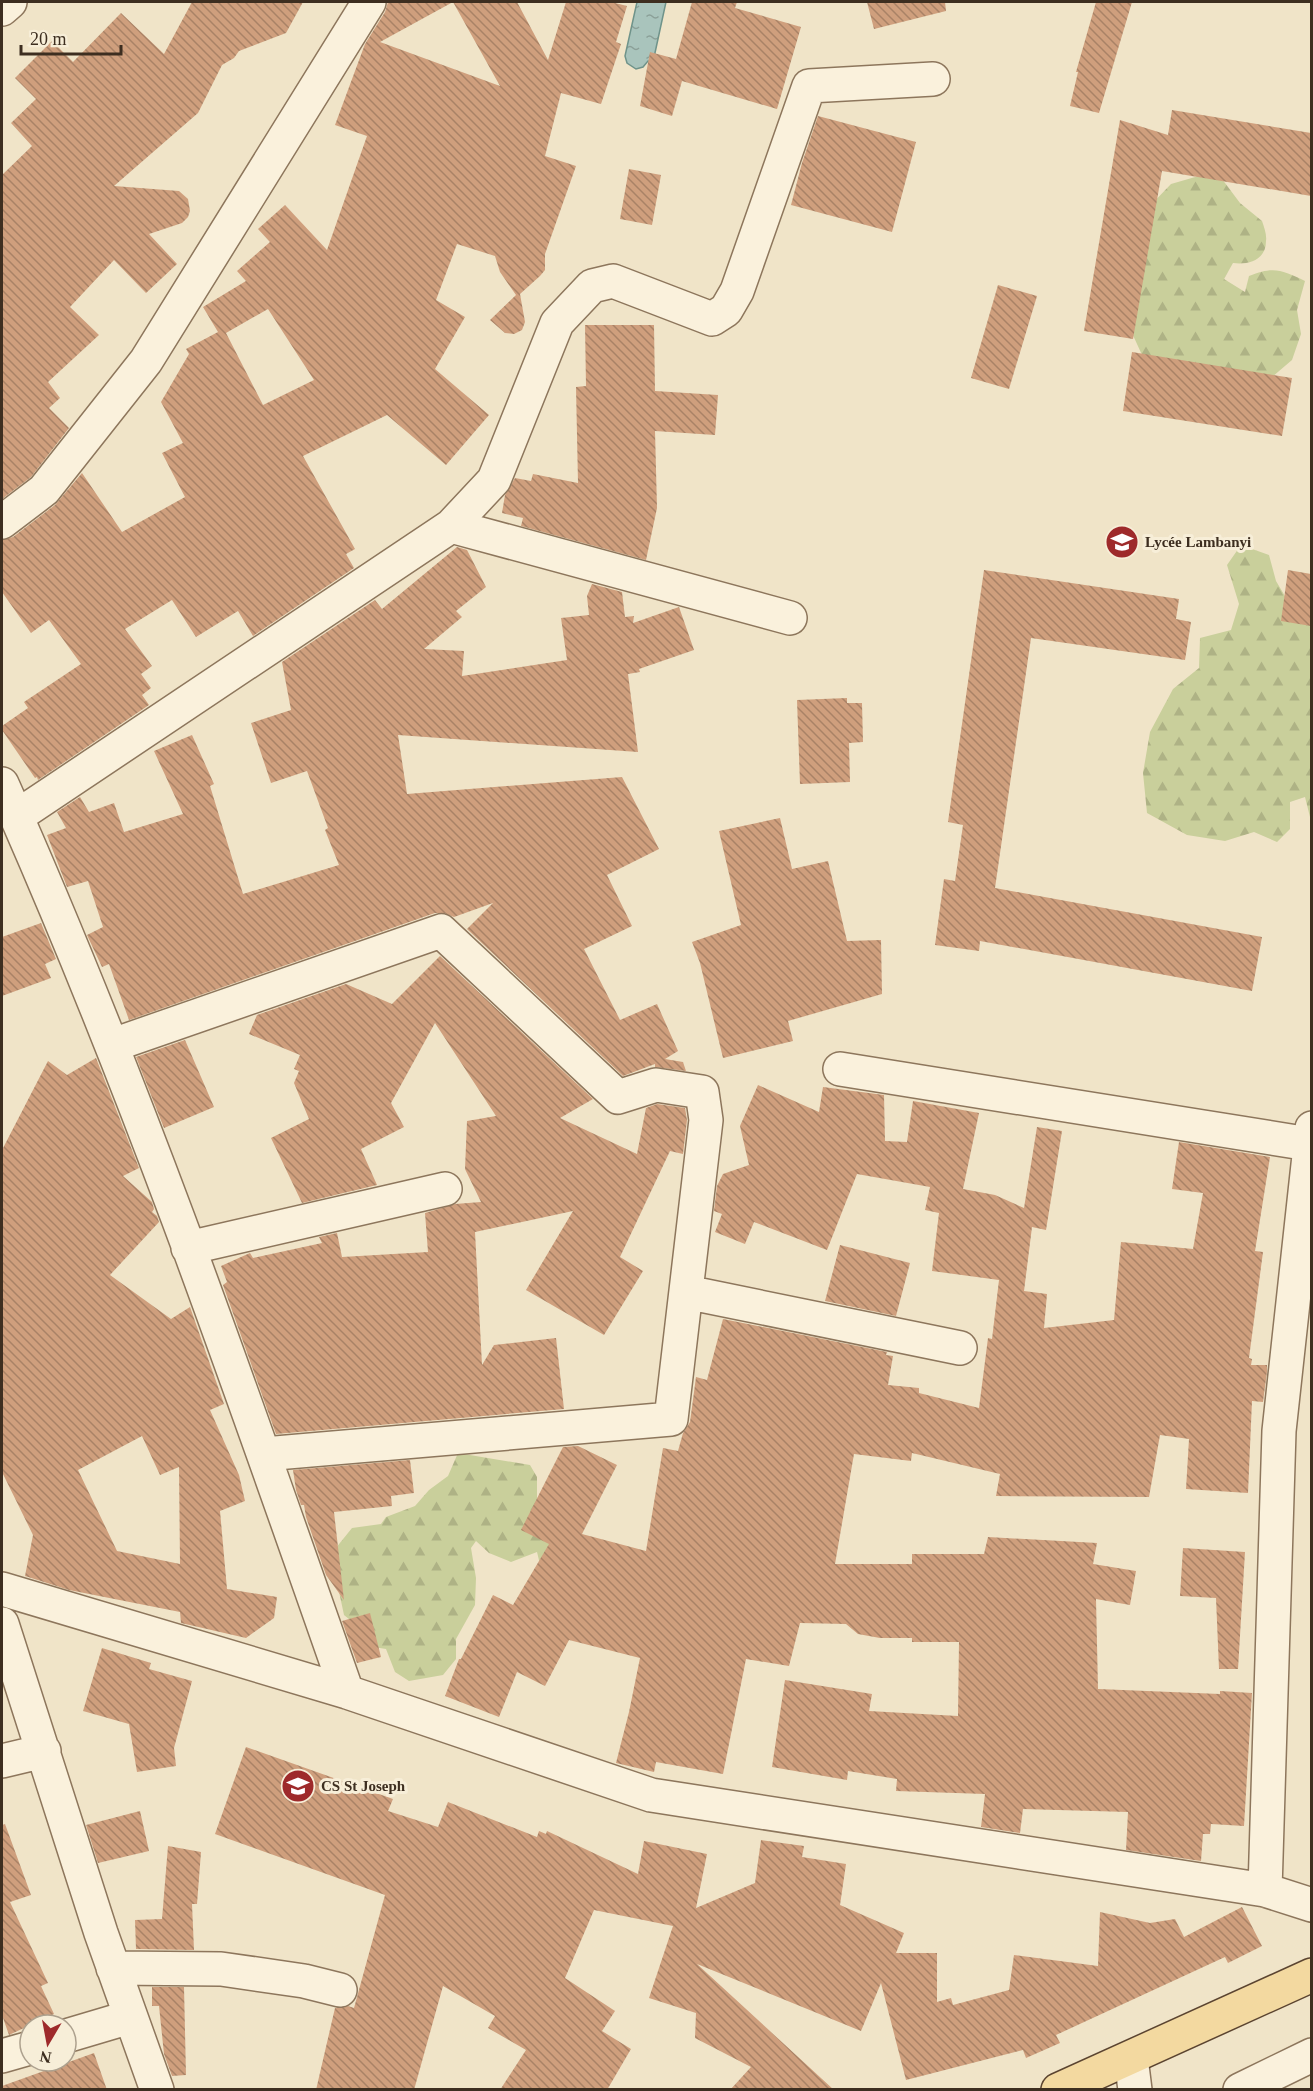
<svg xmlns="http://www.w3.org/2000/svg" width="1313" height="2091" font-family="'Times New Roman',serif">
	<defs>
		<pattern id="forest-firs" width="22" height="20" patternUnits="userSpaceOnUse" patternTransform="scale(1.5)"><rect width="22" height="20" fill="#c9cf9b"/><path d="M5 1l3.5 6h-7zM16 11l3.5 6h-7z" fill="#aeb285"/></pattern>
		<pattern id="water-ripples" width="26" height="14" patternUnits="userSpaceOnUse" patternTransform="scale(1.5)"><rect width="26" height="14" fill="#a9c4bc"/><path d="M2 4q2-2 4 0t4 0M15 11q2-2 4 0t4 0" fill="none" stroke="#8ba098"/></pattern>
		<pattern id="building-back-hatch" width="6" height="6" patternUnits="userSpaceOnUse" patternTransform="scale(1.5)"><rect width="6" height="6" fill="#cf9f7d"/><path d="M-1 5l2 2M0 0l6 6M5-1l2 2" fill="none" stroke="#a98266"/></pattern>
	</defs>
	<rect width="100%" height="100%" fill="#f0e4c8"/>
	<path fill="url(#forest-firs)" d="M1216,171L1240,203L1262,221C1264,227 1267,235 1266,241C1266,260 1249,265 1233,263L1224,279L1245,292L1249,276C1274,266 1282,270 1305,281L1297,310L1301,334L1292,360L1265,383L1147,366L1127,322L1147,209L1171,184Z
		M1241,545L1269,555L1276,581L1292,608L1311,614V817H1310L1305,797L1290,802V829L1277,842L1254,832L1225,841L1187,835L1147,813L1143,773L1150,732L1173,689L1199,668L1200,638L1231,630L1239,604L1227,565Z
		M458,1453L530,1465L537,1477V1527L558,1537L542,1573L537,1552L511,1562L489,1553L476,1541L471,1548L476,1578L475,1605L456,1639V1659L443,1675L409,1681L395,1672L386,1649L361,1645L355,1624L344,1615L331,1554L352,1528L381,1524L386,1517L415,1506L429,1490L448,1476Z"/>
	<path fill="url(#water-ripples)" stroke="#6f938a" stroke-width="1.5" d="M637,2H666L653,62L648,61L643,67L636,69L627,63L625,56Z"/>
	<path fill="url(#building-back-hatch)" fill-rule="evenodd" d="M192,2H303L286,33L239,51L234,58L222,65L198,113L114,186L179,191L188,199L190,211L188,217L182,223L149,234L177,264L146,293L114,260L70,307L99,335L48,382L60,398L49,408L69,428L31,477L2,499V175L32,146L11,123L36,99L15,78L52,41L73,62L121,13L164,54Z
		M388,2H517L548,60L566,2H611L627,6L616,42L621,44L601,104L561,93L545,156L576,166L545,254V270L540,276L520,294L525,322L522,330L514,334L505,333L490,320L516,295L500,272L495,256L457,244L436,300L465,317L435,369L489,415L446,465L387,415L303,456L355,549L346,554L354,568L253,636L238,611L196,637L172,600L125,629L152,666L141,674L151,688L142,695L149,705L38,780L37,777L35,778L2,730V726L28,708L24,702L81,664L49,620L31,633L2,592V540L13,537L55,505L82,473L122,532L185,497L162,453L183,443L161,402L189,354L186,349L218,332L203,307L246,281L237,271L270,242L258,229L285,205L327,250L367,136L335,125L365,44L385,12ZM453,2L500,86L380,42ZM268,309L314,380L263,405L226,333Z
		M692,2H737L735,8L801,27L777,109L682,81L672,116L640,106L650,52L676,59Z
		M867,2H945L946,11L874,29Z
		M1096,2H1132L1099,113L1070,106L1078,72H1076Z
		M1172,110L1311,133V196L1162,171L1133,339L1084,331L1120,120L1168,135Z
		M818,116L916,142L892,232L791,205L802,163Z
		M629,169L661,175L652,225L620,219Z
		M998,285L1037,296L1009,389L971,378Z
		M585,325H654L655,391L718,395L715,435L655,431L657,508L646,560L521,526L523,518L502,513L505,495L515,478L531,481L533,474L578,483L576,387L586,386Z
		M1132,352L1292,378L1282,436L1123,411Z
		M457,547L467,550L486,587L456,611L462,617L424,649L464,651L462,676L567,660L561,618L589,615L587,596L592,584L622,592L625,617L634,616L633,623L679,607L694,650L639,669L640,672L628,674L638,752L398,735L407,794L622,777L659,849L607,875L632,926L584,949L620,1020L657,1004L678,1051L665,1059L683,1062L686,1071L655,1067V1064L623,1076L467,929L493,903L454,917L444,913H435L129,1020L109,964L102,967L87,935L103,927L88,881L67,887L47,835L66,828L57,812L80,797L89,812L114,803L124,832L183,814L154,751L192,735L214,784L210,786L243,894L339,865L325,830L328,828L307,771L271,783L251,723L291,710L282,662L375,600L382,609Z
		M984,570L1179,599L1176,619L1191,622L1185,660L1031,638L995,888L1262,937L1252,991L980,941L979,951L935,945L944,879L955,881L963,825L948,822Z
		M1288,570L1311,574V626L1281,621Z
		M847,698V703H862L863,742L849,743L850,782L800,784L797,700Z
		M780,818L792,869L828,861L847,941L881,940L882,994L788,1021L793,1041L723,1058L700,963L692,942L741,925L719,831Z
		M41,923L56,959L45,964L51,978L2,996V937Z
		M440,956L593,1099L560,1118L637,1154L646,1108L657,1104L685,1108L687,1120L683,1154L670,1151L620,1257L643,1271L604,1335L526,1290L573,1211L475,1232L482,1365L494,1345L556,1338L564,1409L276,1434L223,1285L227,1282L221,1266L250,1253L253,1258L322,1243L319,1237L337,1233L342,1257L428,1252L425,1213L455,1204L481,1202L465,1169L467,1121L496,1116L435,1023L391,1103L404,1127L361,1149L377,1185L302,1203L271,1138L309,1119L294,1083L299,1071L294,1069L300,1055L249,1034L257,1015L346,984L392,1004Z
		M185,1040L214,1107L164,1128L136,1057Z
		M96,1058L139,1168L123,1176L152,1202L154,1209L152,1212L157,1216L159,1222L110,1275L171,1319L190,1307L224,1404L210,1410L239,1475L245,1501L220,1511L227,1589L277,1597L274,1618L246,1638L181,1623L180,1612L69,1590L25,1576L33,1535L2,1472V1150L48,1061L67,1075ZM142,1436L160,1475L179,1467L180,1564L117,1551L78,1470Z
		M758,1085L819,1112L823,1087L884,1095L885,1141L907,1142L913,1101L979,1113L963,1189L995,1195L1024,1208L1037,1127L1062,1131L1046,1230L1032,1227L1024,1291L1047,1294L1044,1328L1114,1320L1121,1242L1193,1249L1203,1193L1172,1189L1179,1142L1270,1157L1255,1251L1263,1252L1249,1358L1252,1359L1251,1365H1267V1372L1263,1402L1252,1401L1248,1493L1186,1489L1189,1439L1160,1435L1149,1497L996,1496L1000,1474L912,1453L911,1461L854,1454L835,1564H912V1554H984L988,1537L1097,1543L1093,1564L1136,1571L1130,1605L1096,1599L1098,1689L1220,1694V1691L1252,1693L1244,1826L1211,1824L1210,1834H1203L1201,1861L1126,1850L1128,1812L1023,1809L1020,1833L981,1827L985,1794L896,1791L897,1779L848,1771L847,1780L772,1767L785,1680L872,1694L869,1711L958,1716L959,1642H912V1638H880L858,1634L846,1624L800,1623L789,1666L746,1659L723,1774L656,1762L654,1772L616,1763L629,1712L640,1658L569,1640L545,1686L517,1672L499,1717L445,1696L459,1659H461L493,1595L513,1605L549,1544L521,1530L563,1447L578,1446L617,1465L582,1534L646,1551L663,1448L678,1451L683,1433L690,1422L696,1377L707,1380L723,1319L887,1352L886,1355L893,1356L888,1385L919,1388V1393L979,1408L988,1338L992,1339L999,1280L932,1271L939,1213L925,1210L930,1187L857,1174L827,1250L754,1222L745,1244L715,1232L722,1214L714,1211L717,1186L723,1174L749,1165L740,1126Z
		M840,1245L910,1263L896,1316L825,1301Z
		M410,1460L414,1493L391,1496L392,1506L334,1512L344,1600L326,1575L306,1517L304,1505H301L296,1490L293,1470Z
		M1183,1548L1245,1552L1238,1669H1219L1216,1598L1180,1596Z
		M370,1613L381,1657L357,1663L342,1621Z
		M102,1648L151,1663L149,1669L192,1681L174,1748L176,1766L137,1772L129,1724L83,1711Z
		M246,1747L393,1799L388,1811L438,1827L448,1802L537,1837L539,1831L546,1834L547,1831L638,1874L644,1841L707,1854L696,1908L755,1883L761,1840L804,1846L802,1857L846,1864L840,1905L904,1933L896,1953H937V2002L951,1998L953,2005L1009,1990L1014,1955L1098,1966L1100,1912L1150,1923L1175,1919L1184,1937L1242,1907L1262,1946L1228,1963L1225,1957L1056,2035L1060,2043L1026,2058L1023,2050L906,2080L881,1983L861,2031L697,1964L834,2090H730L751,2067L695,2038L696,2013L649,1998L673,1926L594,1910L565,1978L615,2011L602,2031L631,2049L607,2090H500L526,2050L488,2028L495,2016L443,1986L414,2090H316L335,2008L348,2006L354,2008L385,1895L215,1834Z
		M140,1811L149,1851L98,1863L86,1825Z
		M5,1824L31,1895L10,1902L48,1983L41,1986L54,2014L9,2035L2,2015V1825Z
		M168,1846L201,1852L197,1904H192L194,1950L136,1949L135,1920L162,1919Z
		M152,1987H184L186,2075L172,2076L164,2054L159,2006H152Z
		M94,2053L107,2090H2V2086Z"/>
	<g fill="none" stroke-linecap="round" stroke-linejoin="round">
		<g stroke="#8d765c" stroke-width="36">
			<path id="minor" d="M2,9L10,2
				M2,522L44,490L146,361L369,2
				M451,526L790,618
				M2,784C134,1080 240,1386 347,1692
				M16,817L451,526L494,480L557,323L592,286L613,281L712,319L726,310L737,291L809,86L933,79
				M113,1045L441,931L618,1097L656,1085L702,1092L706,1120L671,1419L264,1454
				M840,1069L1309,1144
				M188,1248L445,1189
				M686,1292L960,1348
				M2,1589L347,1692L651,1795L1265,1890L1312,1905
				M2,1624L101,1933L157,2090
				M2,1761L44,1751
				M1265,1890L1279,1431L1312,1128
				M113,1968L221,1969L304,1981L340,1990
				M66,2036L130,2017
				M2,2056L30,2048
				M1131,2058L1135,2090
				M1240,2090L1312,2055"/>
		</g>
		<g stroke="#5b4430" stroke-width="36">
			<path id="major" d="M1058,2090L1312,1975"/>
		</g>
		<use href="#minor" stroke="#faf1dc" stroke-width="33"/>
		<use href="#major" stroke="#f3d9a0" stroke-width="33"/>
	</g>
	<defs>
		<g id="school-disc" transform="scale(1.725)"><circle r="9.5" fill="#9e2a2b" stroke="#f7eed8"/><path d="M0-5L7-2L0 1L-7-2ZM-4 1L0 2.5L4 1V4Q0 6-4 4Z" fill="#fff"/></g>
	</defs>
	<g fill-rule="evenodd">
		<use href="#school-disc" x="1122" y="542"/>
		<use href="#school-disc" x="298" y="1786"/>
	</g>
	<g text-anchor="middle" stroke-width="6" stroke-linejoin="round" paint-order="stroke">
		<g font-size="15" font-weight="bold" fill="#3d2e20" stroke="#f7eed8" text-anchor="start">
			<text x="1145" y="547">Lycée Lambanyi</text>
			<text x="321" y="1791">CS St Joseph</text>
		</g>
	</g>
	<rect width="1313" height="2091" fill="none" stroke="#3d2e20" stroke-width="6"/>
	<g transform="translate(48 2043) rotate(190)"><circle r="28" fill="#f7eed8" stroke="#ada18e" stroke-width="1.5"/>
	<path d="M0-4.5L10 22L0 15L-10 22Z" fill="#9e2a2b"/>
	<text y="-9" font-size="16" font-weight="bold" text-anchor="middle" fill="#3d2e20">N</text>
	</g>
	<path d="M21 45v9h100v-9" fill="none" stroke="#3d2e20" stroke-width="3"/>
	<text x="30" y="45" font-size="18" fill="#3d2e20" stroke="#f7eed8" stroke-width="4.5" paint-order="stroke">20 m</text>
</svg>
